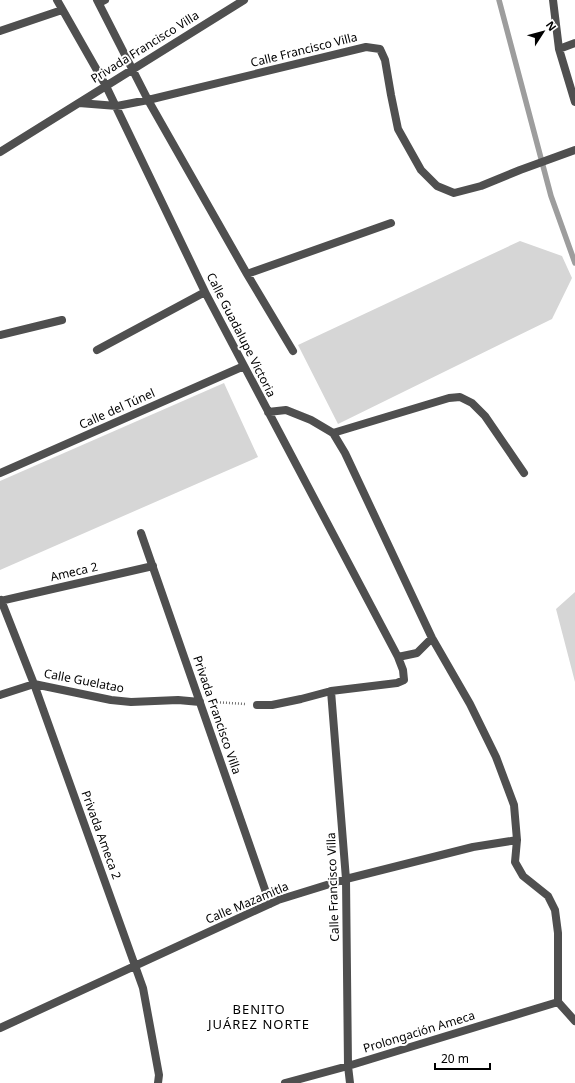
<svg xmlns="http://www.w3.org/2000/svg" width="575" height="1083" font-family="'Noto Sans',sans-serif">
	<rect width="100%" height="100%" fill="#fff"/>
	<path fill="#d6d6d6" d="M520,241L562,256L572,278L552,319L338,424L298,345Z
		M224,383L258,457L0,570V481Z
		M575,592V682L556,609Z"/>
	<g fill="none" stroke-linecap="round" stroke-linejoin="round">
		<path stroke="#9d9d9d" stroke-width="5.5" d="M499,0L551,196L575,263"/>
		<path stroke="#717171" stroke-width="2.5" stroke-dasharray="1 2" stroke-linecap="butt" d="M214,702L245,704"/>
		<path stroke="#4f4f4f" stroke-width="8" d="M99,3L105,0
			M333,433L449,398L460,397L472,403L485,416L524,473"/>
		<path stroke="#4f4f4f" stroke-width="8" d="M57,0L106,86L205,292L398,657L403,670L404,680L397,683L331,691L301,699L272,705H257
			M97,0L148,100L247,274L293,351
			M553,0L559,49L575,102
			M0,31L62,10
			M559,49L575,43
			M79,103L117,106L148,100L366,47L380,49L385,60L391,95L398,129L421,170L437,186L454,193L481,186L520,170L575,150
			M0,152L244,0
			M247,274L391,223
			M0,335L62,320
			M97,350L205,292
			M268,412L286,410L311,420L333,433L345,453L432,638L470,704L496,757L514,805L517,840L515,862L523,876L548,896L555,910L558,933V1002
			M0,473L244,366
			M141,533L270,904
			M1,600L34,684L143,988L159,1075L158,1083
			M0,601L153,566
			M398,657L417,653L432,638
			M331,691L346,879L348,1066L350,1083
			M0,695L34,684L111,700L131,702L178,700L200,702
			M558,1002L575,1021
			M0,1028L278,900L346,879L473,847L517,840
			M285,1083L348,1066L558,1002"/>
	</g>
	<g text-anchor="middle" stroke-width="4" stroke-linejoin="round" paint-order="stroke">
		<g font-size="12" fill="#000" stroke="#fff">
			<text transform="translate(145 47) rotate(-32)" y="4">Privada Francisco Villa</text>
			<text transform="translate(304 50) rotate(-14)" y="4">Calle Francisco Villa</text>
			<text transform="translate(241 335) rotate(63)" y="4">Calle Guadalupe Victoria</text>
			<text transform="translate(117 409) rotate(-24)" y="4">Calle del Túnel</text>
			<text transform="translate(74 572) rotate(-13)" y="4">Ameca 2</text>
			<text transform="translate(84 681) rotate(11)" y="4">Calle Guelatao</text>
			<text transform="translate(217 715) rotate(71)" y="4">Privada Francisco Villa</text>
			<text transform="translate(101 835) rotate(70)" y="4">Privada Ameca 2</text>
			<text transform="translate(333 887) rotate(-92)" y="4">Calle Francisco Villa</text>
			<text transform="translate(247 903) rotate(-23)" y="4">Calle Mazamitla</text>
			<text transform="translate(419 1032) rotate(-17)" y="4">Prolongación Ameca</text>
		</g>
		<g font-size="13" letter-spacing="1" fill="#000" stroke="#fff">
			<text x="259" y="1014">BENITO<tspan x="259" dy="15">JUÁREZ NORTE</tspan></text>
		</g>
	</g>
	<g transform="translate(543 32) rotate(54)" stroke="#ffffff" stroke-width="3" paint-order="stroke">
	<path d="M0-3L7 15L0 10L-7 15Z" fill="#000000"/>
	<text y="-6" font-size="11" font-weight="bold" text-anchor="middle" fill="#000000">N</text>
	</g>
	<path d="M435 1063v6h55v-6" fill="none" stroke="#000000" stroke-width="2"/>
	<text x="441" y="1063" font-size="12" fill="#000000" stroke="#ffffff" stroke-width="3" paint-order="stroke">20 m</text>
</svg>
